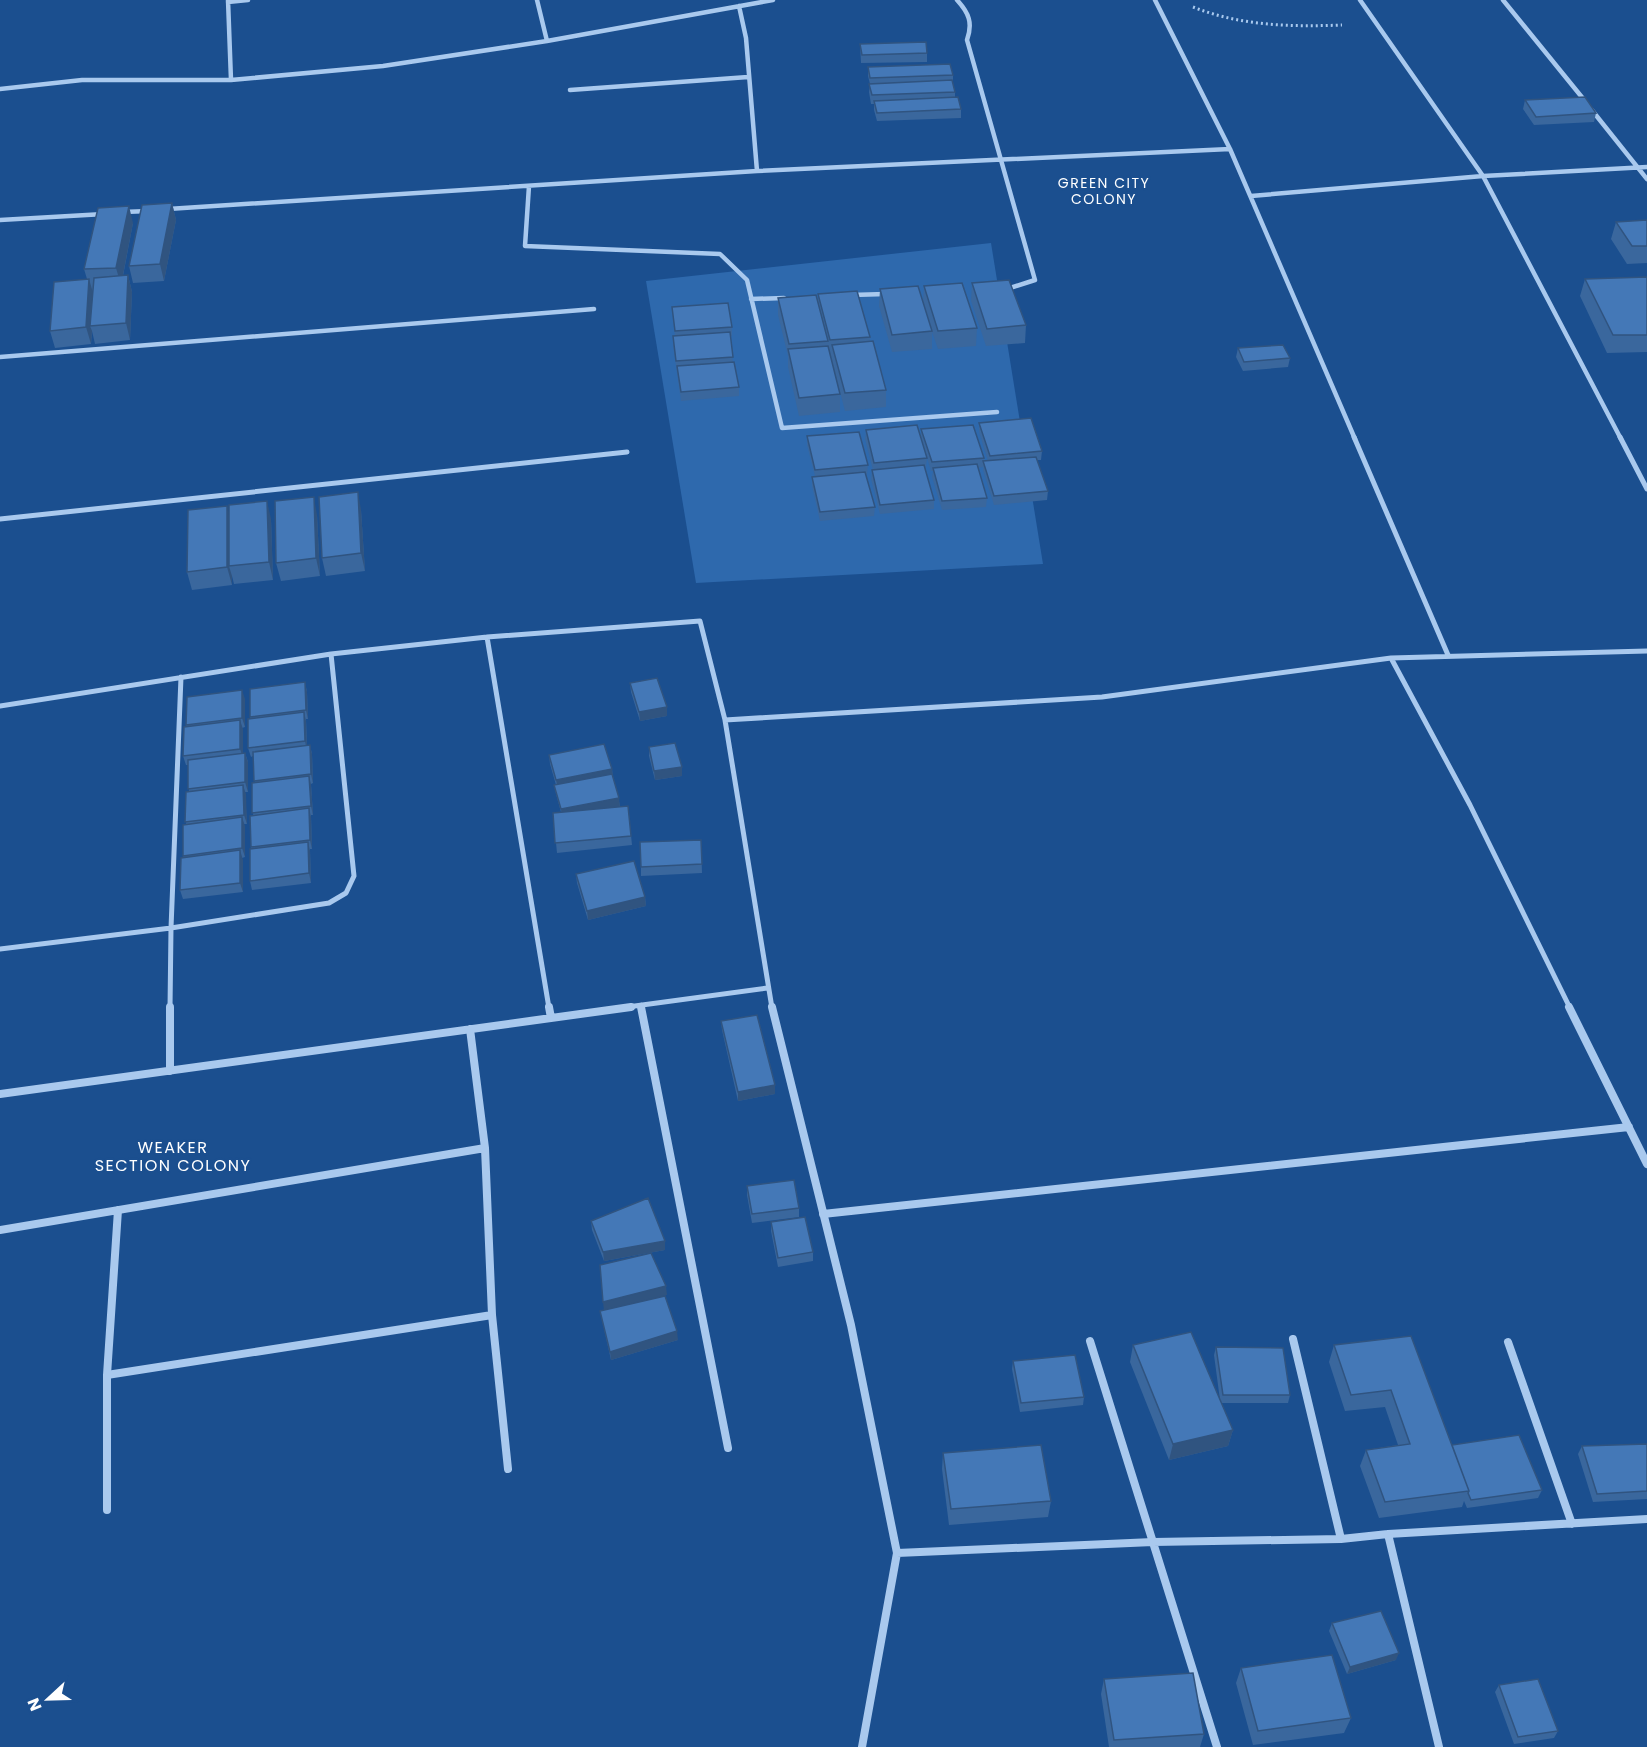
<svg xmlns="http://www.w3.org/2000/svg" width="1647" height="1747" font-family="Poppins,sans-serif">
	<rect width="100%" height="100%" fill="#1b4f8f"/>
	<path fill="#2e69ad" d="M991,243L1043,564L696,583L646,281Z"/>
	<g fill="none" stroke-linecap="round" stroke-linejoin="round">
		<path stroke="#a9c9ee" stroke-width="3" stroke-dasharray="2 3" stroke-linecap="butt" d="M1193,7C1241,26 1291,27 1342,25"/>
		<path stroke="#a9c9ee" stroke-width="4.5" d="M228,0L231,80
			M537,0L547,41
			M957,0C969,13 973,23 967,40L1035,280L1007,289
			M1155,0L1230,149L1355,439
			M1360,0L1483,176L1621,439
			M1503,0L1585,101
			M228,2L248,0
			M739,6L746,38L757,171
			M0,89L82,80H231L383,66L547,41L773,0
			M570,90L748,77
			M1591,109L1647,179
			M529,186L525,246L720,254L747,280L782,428L997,412
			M1251,196L1483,176L1647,167
			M168,209L757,171L1230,149
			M123,212L149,211
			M0,220L104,214
			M851,295L886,294
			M751,299L784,298
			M0,357L594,309"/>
		<path stroke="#a9c9ee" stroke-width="5" d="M1354,437L1448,655
			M1620,437L1647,489
			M0,519L627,452
			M487,637L549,1008
			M1391,658L1470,805L1570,1008
			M0,706L331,654L487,637L700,621L725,720L772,1008
			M725,720L1102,697L1391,658L1647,651
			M0,949L171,928L329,903L346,893L354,876L331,654
			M641,1005L642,1008
			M170,1008L171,928L181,677
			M620,1008L767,988"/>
		<path stroke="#a9c9ee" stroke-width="8" d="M549,1007L551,1018
			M641,1007L728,1448
			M772,1007L851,1325L897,1553L862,1747
			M1569,1007L1647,1164
			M470,1029L485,1148L492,1315L508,1469
			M170,1071V1007
			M0,1094L631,1007
			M823,1214L1629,1127
			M0,1230L485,1148
			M1293,1339L1341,1539
			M1090,1341L1217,1747
			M1508,1342L1572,1524
			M107,1375L492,1315
			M107,1510V1375L118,1210
			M1388,1534L1439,1747
			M897,1553L1153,1542L1341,1539L1388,1534L1647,1519"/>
	</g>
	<path fill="#3a679d" d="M860,44L927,53V62L861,63Z
		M868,67L953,75V83L955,92V98L961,109V118L877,121L874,110V104H871L869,92L870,84L868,76Z
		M1525,100L1596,113L1594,122L1534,125L1523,109Z
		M172,203L176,220L164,281L133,283L129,266Z
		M1647,220V263L1627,264L1611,239L1616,222Z
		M133,223L123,276L128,275L132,292L130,340L95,344L92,331L91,344L55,348L50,331L87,279L84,269Z
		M1647,277V352L1607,353L1580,296L1585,279Z
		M972,283L1026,325L1025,343L986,346L971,301Z
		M924,286L977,328L976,346L938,349L932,332V349L892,352L879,306L880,289L923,303Z
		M818,294L870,337V342L886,390V407L845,411L832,362V357H831L840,394V412L799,416L788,367V356L778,315V298L818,303Z
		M672,307L732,327V336H730L733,362L739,387V396L681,401L673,345V336H675Z
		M1238,348L1290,358L1288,367L1243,371L1236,357Z
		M979,423L1042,451L1041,460H1037L1048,491L1047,500L994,505L983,470V467L978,468L987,498L986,507L942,510L932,477L933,471H931L921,438V429L984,458V461H988L979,432Z
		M866,430L927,458L926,467L925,468L934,500V509L880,514L871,479L872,470H873L865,439Z
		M807,436L868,465L867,474H866L875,507L874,516L820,521L812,486V477L815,476L807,445Z
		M361,510L365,571L326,576L322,558Z
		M317,515L320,576L281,581L276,563Z
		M229,516L271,519L273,580L234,584L232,576V585L192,590L187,572Z
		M305,682L307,692L308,719H306L307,745H310L312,754L313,783L311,784L313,815H311L312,849H310L311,883L252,890L250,881L251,847L255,783L253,756L251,757L248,748L250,717Z
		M630,683L667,716L640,721L631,692Z
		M245,699V727L242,728L243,753H245L248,762V792H245L247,824H244L245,857L242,858L243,892L183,899L180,890L189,791L188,765H186L183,756L186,725Z
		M649,747L682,776L655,780L649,756Z
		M549,755L612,769L613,778L620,806H628L632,845L557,853L553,813L561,812L556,794L554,785H556L550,764Z
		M701,840L702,873L641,876V867Z
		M576,874L645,897L646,906L588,920L577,883Z
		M721,1021L775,1094L738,1101L722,1030Z
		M747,1186L799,1208V1217L752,1223L747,1195Z
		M591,1221L665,1241V1250L604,1261L592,1230Z
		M771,1222L813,1252V1261L778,1267L771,1231Z
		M667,1295L635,1303L678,1340L611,1360L600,1311Z
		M1411,1336L1452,1445L1542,1490L1538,1498L1467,1508L1464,1501L1462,1507L1379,1518L1360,1466L1366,1450L1398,1445L1385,1407L1345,1411L1329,1362L1334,1345Z
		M1133,1345L1220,1400L1214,1355L1216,1347L1290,1395L1288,1403H1221L1233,1430L1228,1446L1169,1460L1130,1362Z
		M1013,1361L1084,1397L1083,1405L1020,1412L1012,1369Z
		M1647,1444V1499L1593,1502L1578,1454L1582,1446Z
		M943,1453L1051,1501L1048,1517L949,1525L942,1469Z
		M1332,1623L1396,1660L1347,1674L1329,1631Z
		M1241,1668L1351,1718L1344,1733L1253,1745L1236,1683Z
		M1104,1679L1204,1734L1200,1747H1109L1101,1694Z
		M1499,1685L1558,1731L1554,1738L1514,1744L1495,1692Z"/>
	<path fill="#305480" d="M172,203L176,220L164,281L160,264Z
		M129,206L133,223L121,285L116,268Z
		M128,275L132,292L130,340L126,323Z
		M89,279L94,296L90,326L92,331L91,344L86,327Z
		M358,492L361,510L365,571L361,553Z
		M314,497L317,515L320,576L316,558Z
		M267,501L271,519L273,580L269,562Z
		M227,506L231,524L229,566L232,576V585L227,567Z
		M305,682L307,692L308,719L306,710Z
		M242,690L245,699V727L242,718Z
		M667,707V716L640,721L639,712Z
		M304,712L306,721L307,750L305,741Z
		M240,720L243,729V758L240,749Z
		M310,745L312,754L313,783L311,774Z
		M245,753L248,762V792L245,782Z
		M682,767V776L655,780L654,771Z
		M612,769L613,778L558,789L556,780Z
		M309,776L311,785L313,815L311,806Z
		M243,785L246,794L247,824L244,815Z
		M619,798L620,807L562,818L561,809Z
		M309,808L311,817L312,849L310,840Z
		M242,817L245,826V857L242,848Z
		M308,842L310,851L311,883L309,873Z
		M240,850L243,860V892L240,883Z
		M645,897L646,906L588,920L587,911Z
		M775,1085V1094L738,1101V1092Z
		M665,1241V1250L604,1261L603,1252Z
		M666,1286L667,1295L604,1311L603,1302Z
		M677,1331L678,1340L611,1360L610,1352Z
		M1233,1430L1228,1446L1169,1460L1173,1444Z
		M1399,1653L1396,1660L1347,1674L1350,1667Z"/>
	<path fill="#4478b7" stroke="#305480" stroke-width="1.5" d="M926,42L927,53L862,55L860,44Z
		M950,64L953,75L870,78L868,67Z
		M952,80L955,92L872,95L869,84Z
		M958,97L961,109L877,113L874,101Z
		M1585,97L1596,113L1536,117L1525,100Z
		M172,203L160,264L129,266L142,205Z
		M129,206L116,268L84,269L98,208Z
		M1647,220V246H1632L1616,222Z
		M128,275L126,323L90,326L94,278Z
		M1647,277V335H1613L1585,279Z
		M89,279L86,327L50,331L54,282Z
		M1009,280L1026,325L987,329L972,283Z
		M962,283L977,328L938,331L924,286Z
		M918,286L932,331L892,335L880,289Z
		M857,291L870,337L830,340L818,294Z
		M816,295L828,341L789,344L778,298Z
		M728,303L732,327L675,331L672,307Z
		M730,332L733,357L676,361L673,336Z
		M873,341L886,390L845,393L832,345Z
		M1283,345L1290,358L1244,362L1238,348Z
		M828,346L840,394L799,398L788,349Z
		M734,362L739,387L681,392L677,366Z
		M1031,418L1042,451L990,456L979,423Z
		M917,425L927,458L874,463L866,430Z
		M973,425L984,458L932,462L921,429Z
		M859,432L868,465L815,470L807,436Z
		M1036,457L1048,491L994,496L983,461Z
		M977,464L987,498L942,501L933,468Z
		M924,465L934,500L880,505L872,470Z
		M865,472L875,507L820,512L812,477Z
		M358,492L361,553L322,558L319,497Z
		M314,497L316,558L276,563L275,501Z
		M267,501L269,562L229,566V505Z
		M227,506V567L187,572L188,510Z
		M657,678L667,707L639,712L630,683Z
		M305,682L306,710L250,717V689Z
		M242,690V718L186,725L187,697Z
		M304,712L305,741L248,748V719Z
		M240,720V749L183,756L184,727Z
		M675,743L682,767L654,771L649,747Z
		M604,744L612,769L556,780L549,755Z
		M310,745L311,774L254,781L253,752Z
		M245,753V782L188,789V760Z
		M612,774L619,798L561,809L554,785Z
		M309,776L311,806L252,813V783Z
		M243,785L244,815L185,822L186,792Z
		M628,806L631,836L555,843L553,813Z
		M309,808L310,840L251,847L250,816Z
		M242,817V848L183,856V825Z
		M701,840L702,864L641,867L640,842Z
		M308,842L309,873L250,881V849Z
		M240,850V883L180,890L181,858Z
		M634,861L645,897L587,911L576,874Z
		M757,1015L775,1085L738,1092L721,1021Z
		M794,1180L799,1208L752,1214L747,1186Z
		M648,1198L665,1241L603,1252L591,1221Z
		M805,1217L813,1252L778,1258L771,1222Z
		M651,1253L666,1286L603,1302L600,1265Z
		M665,1296L677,1331L610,1352L600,1311Z
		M1191,1332L1233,1430L1173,1444L1133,1345Z
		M1411,1336L1469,1491L1385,1502L1366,1450L1410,1444L1391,1390L1351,1395L1334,1345Z
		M1216,1347L1283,1348L1290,1395H1223Z
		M1075,1355L1084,1397L1021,1403L1013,1361Z
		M1519,1435L1542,1490L1471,1500L1468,1493L1469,1491L1452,1445Z
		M1647,1444V1491L1597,1494L1582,1446Z
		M1041,1445L1051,1501L951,1509L943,1453Z
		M1381,1611L1399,1653L1350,1667L1332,1623Z
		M1332,1655L1351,1718L1258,1731L1241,1668Z
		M1193,1673L1204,1734L1114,1740L1104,1679Z
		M1538,1679L1558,1731L1518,1737L1499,1685Z"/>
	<g text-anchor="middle" stroke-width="4.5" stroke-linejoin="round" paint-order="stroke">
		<g font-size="14" letter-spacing="1.5" fill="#fff" stroke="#1b4f8f">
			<text x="1104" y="188">GREEN CITY<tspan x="1104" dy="16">COLONY</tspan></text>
		</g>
		<g font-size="16" letter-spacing="1.5" fill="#fff" stroke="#1b4f8f">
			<text x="173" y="1153">WEAKER<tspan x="173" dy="18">SECTION COLONY</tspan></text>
		</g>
	</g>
	<g transform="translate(48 1699) rotate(248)" stroke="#1b4f8f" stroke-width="4.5" paint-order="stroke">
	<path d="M0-4.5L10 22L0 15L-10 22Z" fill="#ffffff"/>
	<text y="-9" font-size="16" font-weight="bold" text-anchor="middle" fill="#ffffff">N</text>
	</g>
</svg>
